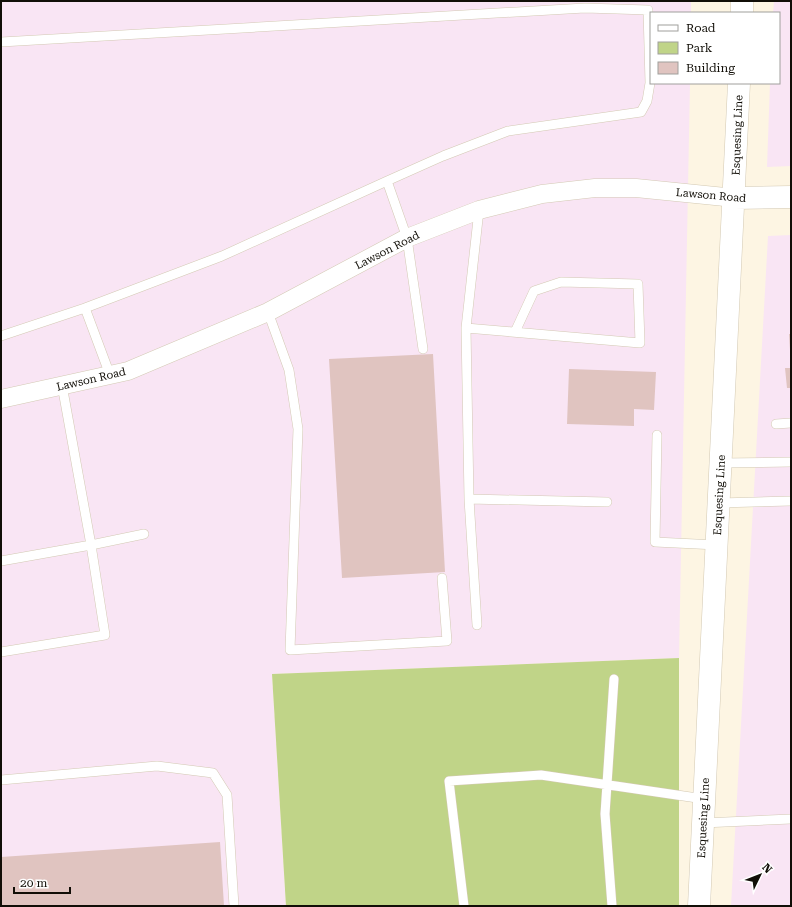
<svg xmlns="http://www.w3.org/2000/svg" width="792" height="907" font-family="'Roboto Serif',serif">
	<rect width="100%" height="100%" fill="#fdf5e3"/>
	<path fill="#f9e5f4" d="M1,1H691V13H651V83H690L679,658L272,674L286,906H1Z
		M774,1H791V166L767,167L770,83H779V13H773Z
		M791,235V906H731L768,236Z"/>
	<path fill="#c0d488" d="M679,658V906H286L272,674Z"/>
	<path fill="#e0c4c0" d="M789,334H791V350H790Z
		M433,354L445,572L342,578L329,359Z
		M785,368H791V388H787Z
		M569,369L656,372L654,410L634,409V426L567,424Z
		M220,842L224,906H1V857Z"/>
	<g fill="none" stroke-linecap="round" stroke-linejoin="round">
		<g stroke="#d3c9b3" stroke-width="10">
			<path id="lane" d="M1,42L585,8L648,10L650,83L647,101L641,112L508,131L443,156L387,181
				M85,308L222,256L387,181L407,238L423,349
				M268,312L289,370L298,429L290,650L447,641L442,578
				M466,328L640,343L638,284L561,282L534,291L515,332
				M1,336L85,308L110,375
				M62,385L91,545L144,534
				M776,424L791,423
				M657,435L655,542L717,545
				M721,463L791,462
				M469,499L607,502
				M719,503L791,501
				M1,561L91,545L105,635L1,652
				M477,625L469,499L466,328L479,210
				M1,780L157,766L213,773L227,795L234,906
				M703,823L791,819
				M464,906L449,781L541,775L704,799
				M612,906L605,814L614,679"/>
		</g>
		<g stroke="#d3c9b3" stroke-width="19">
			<path id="street" d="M1,399L128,371L268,312L407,238L479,210L542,194L595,188H636L735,198"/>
		</g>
		<g stroke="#d3c9b3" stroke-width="23">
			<path id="secondary" d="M742,13V1
				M735,198L791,197
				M699,906L739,83"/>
		</g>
		<use href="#lane" stroke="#fff" stroke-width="9"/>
		<use href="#street" stroke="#fff" stroke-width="18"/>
		<use href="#secondary" stroke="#fff" stroke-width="22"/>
	</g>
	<g text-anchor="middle" stroke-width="4" stroke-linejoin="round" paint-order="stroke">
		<g font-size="11" fill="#110e07" stroke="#fff">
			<text transform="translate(737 135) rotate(-88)" y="4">Esquesing Line</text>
			<text transform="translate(711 195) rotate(5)" y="4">Lawson Road</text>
			<text transform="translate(387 250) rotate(-27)" y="4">Lawson Road</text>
			<text transform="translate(91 379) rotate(-13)" y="4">Lawson Road</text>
			<text transform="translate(719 495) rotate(-87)" y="4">Esquesing Line</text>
			<text transform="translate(703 818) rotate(-87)" y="4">Esquesing Line</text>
		</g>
	</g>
	<rect width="792" height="907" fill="none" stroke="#110e07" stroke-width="4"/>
	<rect x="650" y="12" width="130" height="72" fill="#ffffff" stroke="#a09f9c"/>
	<rect x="658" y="25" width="20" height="6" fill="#ffffff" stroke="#a09f9c"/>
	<text x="686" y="32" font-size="12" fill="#110e07">Road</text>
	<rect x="658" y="42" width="20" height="12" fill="#c0d488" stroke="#a09f9c"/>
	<text x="686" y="52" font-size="12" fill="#110e07">Park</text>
	<rect x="658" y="62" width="20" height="12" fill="#e0c4c0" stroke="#a09f9c"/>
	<text x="686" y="72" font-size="12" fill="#110e07">Building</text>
	<g transform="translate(760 875) rotate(47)" stroke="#ffffff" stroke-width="3" paint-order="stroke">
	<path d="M0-3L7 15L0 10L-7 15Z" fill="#110e07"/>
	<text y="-6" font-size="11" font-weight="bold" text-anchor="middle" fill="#110e07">N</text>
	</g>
	<path d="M14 887v6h56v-6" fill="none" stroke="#110e07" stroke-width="2"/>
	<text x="20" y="887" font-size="12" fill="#110e07" stroke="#ffffff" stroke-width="3" paint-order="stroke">20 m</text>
</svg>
